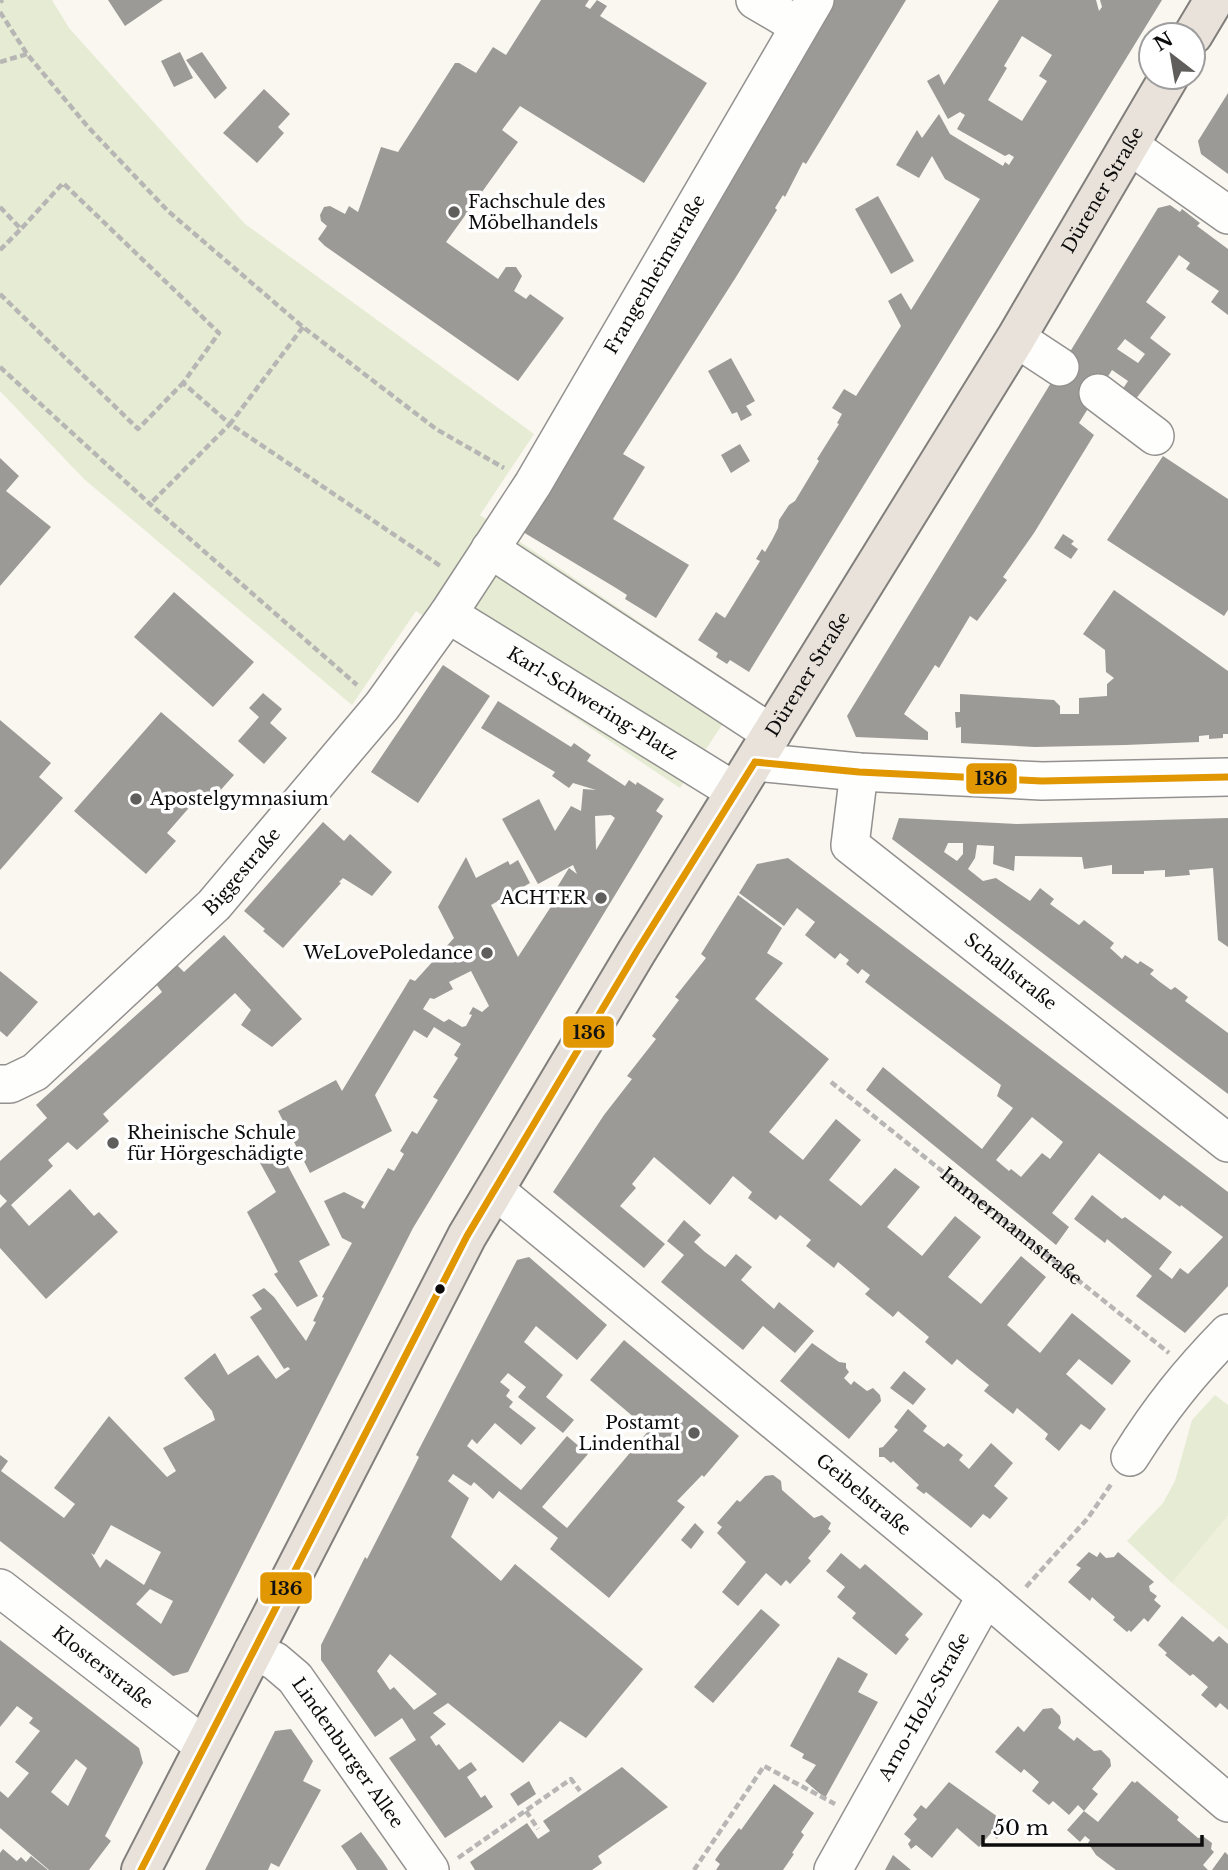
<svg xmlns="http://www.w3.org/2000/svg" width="1228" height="1870" font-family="'Libre Baskerville',serif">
	<rect width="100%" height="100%" fill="#faf6f0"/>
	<path fill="#e6ecd3" d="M0,0H52L69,28L245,224L534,434L480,515L744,692L680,788L416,611L352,705L84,479L0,391Z
		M1215,1395L1228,1405V1516L1172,1583L1127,1541L1163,1503L1175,1481L1192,1420Z"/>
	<path fill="#eff0dc" d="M1228,1516V1630L1172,1583Z"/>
	<path fill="#9c9a96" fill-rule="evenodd" d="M108,0H163L125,26Z
		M541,0H589L585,6L590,9L597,0L607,6L600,16L707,83L644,183L520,106L502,130L518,142L446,242L498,279L506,267H516L522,276L514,291L526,299L530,294L564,318L518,381L325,246L318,239L327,226L321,221L320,215L324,207L330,206L345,214L349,206L358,212L381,147L398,152L455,63H459L476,73L493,47L506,55Z
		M834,0H906L806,164L803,162L785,197L783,195L775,208L777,210L736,277L623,454L645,467L613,519L689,565L656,618L625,599L627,595L616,588L523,532L585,431L575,424Z
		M999,0H1096L1099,11L1102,7L1100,0H1162L749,672L730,660L727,664L716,657L718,653L698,640L716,612L725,618L760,561L756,559L762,549L765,552L772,540L778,528L779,520L789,505L795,501L819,461L817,459L839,424L837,423L842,414L832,408L844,389L856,396L901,326L888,301L901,293L911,310L980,199L945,179L932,156L919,178L896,165L917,130L922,138L939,114L950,134L1003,166L1005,162L1009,165L1014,157L1009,154L1005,156L957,129L965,115L960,112L948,119L927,81L939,74L944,85ZM1022,36L1052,55L1039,76L1047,81L1022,121L988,100L1007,68L1004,66Z
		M180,52L193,78L174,87L161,61Z
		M202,52L227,88L215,99L186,60Z
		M264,89L290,114L278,127L284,133L257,163L223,133Z
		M1228,93V174L1201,154L1198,141Z
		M878,196L914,261L891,274L855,209Z
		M1170,205L1180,212L1182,209L1200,223L1197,226L1228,249V315L1211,302L1219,291L1186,269L1190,263L1179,255L1146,302L1166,317L1150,338L1171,354L1131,405L1118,396L1128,381L1112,370L1079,423L1094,435L1034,533L1003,577L1007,580L977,621L970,616L939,668L935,665L904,714L928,732V740L856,737L847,716L1158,208ZM1125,339L1145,354L1138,363L1117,349Z
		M731,358L755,401L746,406L752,415L741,421L737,412L732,414L708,371Z
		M740,444L750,461L731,473L721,455Z
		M1163,456L1228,499V610L1224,616L1107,540Z
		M0,458L19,476L6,491L51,527L0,586Z
		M1063,534L1074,541L1071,544L1078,549L1071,559L1054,548Z
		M1114,590L1228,671V734H1223V738L1209,739V735L1199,736V742L1125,745L1035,747L961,743V727L956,728L955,712H960V694L1054,700L1060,706V714H1079V698L1107,696V684L1114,678L1106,672L1105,650L1083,634Z
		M174,592L254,662L213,707L134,637Z
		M443,665L490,696L418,803L371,772Z
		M263,693L282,709L270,723L287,738L264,764L238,741L259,717L249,708Z
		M498,701L571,747L574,743L591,755L587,761L625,786L629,780L636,785L637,782L664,799L656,811L663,816L413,1228L188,1672L173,1676L0,1541V1455L8,1461L1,1471L64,1518L75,1504L54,1488L109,1416L167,1477L176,1471L163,1448L215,1420L212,1411L184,1378L215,1353L228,1375L258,1355L276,1379L290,1369L288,1367L284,1369L250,1317L262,1309L252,1295L264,1288L274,1297L306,1341L316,1322L313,1321L324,1298L322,1297L352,1243L342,1238L324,1201L344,1192L364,1202L361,1207L364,1209L388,1168L394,1171L404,1154L400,1151L412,1131L417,1134L438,1100L433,1097L458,1058L454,1055L461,1044L434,1027L427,1038L414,1030L375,1095L392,1131L310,1173L278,1111L336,1080L342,1091L410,979L415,981L454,938L438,907L466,857L476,878L508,861L510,865L518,860L530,883L491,905L518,957L552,905L548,902L569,868L577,874L573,865L538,884L502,819L539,799L555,831L571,806L581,811L583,789L596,790L573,783L569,788L552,776L555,772L481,728ZM611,815L615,818L596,850L595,816ZM471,971L489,1006L482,1012L473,1007L469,1014L472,1015L466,1026L462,1027L449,1019L444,1022L423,1009L430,998L434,999L453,989L449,982ZM111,1525L161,1552L144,1585L106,1559L100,1568L91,1553L94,1555ZM150,1589L173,1601L161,1624L136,1604Z
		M161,712L234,775L210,802L201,794L167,833L176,841L146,874L74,811Z
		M0,720L51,763L39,777L63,798L0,870Z
		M899,818L1017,824L1228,818V947L1218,940L1213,868L1189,870L1190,875L1165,877V870L1144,871V874H1112V865L1084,869L1082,857L1015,856L1014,871L993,864L994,846L977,845L975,858L968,869L983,881L996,878L1030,901L1040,888L1054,899L1050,904L1079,925L1084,920L1114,943L1110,948L1122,959L1125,955L1138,964L1140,961L1154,970L1150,974L1160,982L1171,990L1175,987L1188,997L1185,1001L1228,1033V1094L892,839ZM948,843H963V854L957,861L944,852Z
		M323,822L344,841L350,834L392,872L372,896L343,878L339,882L341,883L283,948L263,931L265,929L244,911Z
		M788,858L1228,1192V1286L1185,1333L1136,1296L1152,1276L1107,1239L1105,1243L1074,1219L1092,1195L1122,1219L1125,1217L1172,1252L1159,1269L1172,1279L1180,1268L1188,1274L1223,1237L1181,1205L1180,1207L1164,1195L1160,1200L1099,1153L1052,1213L1069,1227L1056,1245L866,1090L883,1067L982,1149L1013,1108L997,1096L1001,1085L865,982L870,975L862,969L858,974L846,964L849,960L840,953L835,959L805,935L815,922L797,908L784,926L739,893L757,864ZM1032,1117L1063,1142L1050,1159L1042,1153L1021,1177L1011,1169L1009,1171L996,1160Z
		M738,895L782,928L767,953L783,963L755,999L829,1059L769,1132L803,1160L836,1119L861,1140L829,1180L861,1206L895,1168L920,1187L887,1227L922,1256L955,1216L981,1237L948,1277L981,1304L1021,1256L1046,1277L1007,1325L1040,1353L1072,1313L1131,1361L1112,1385L1079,1359L1066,1374L1106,1409L1090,1430L1081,1424L1059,1451L1045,1439L1048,1434L1017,1408L1013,1414L984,1391L989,1385L970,1370L957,1359L952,1365L925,1342L929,1337L898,1311L893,1317L865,1294L870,1289L838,1262L834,1268L806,1246L811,1240L780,1215L776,1220L748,1198L752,1192L733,1176L710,1205L654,1157L632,1184L636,1188L620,1206L665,1244L644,1268L553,1192L604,1115L632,1079L627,1076L656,1039L652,1036L679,1000L675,997L706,958L701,954Z
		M224,935L302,1019L272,1047L241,1025L251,1010L235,993L103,1114L109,1121L77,1150L68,1142L48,1160L53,1166L11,1205L29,1226L70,1189L94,1216L99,1212L118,1232L46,1299L0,1248V1208L7,1201L0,1194V1161L47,1118L36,1105L162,992L156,984L177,965L184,972Z
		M0,971L38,1002L7,1037L0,1031Z
		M280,1151L330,1245L299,1261L318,1296L297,1307L274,1274L278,1272L247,1212L276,1192L259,1161Z
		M684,1220L701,1235L694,1242L705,1252L725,1267L736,1254L752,1267L741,1280L774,1309L779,1302L814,1331L795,1353L763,1326L743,1350L661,1282L684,1255L667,1241Z
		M529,1257L607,1325L577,1360L536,1326L524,1342L563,1375L546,1397L574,1420L563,1433L518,1397L526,1387L508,1373L500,1382L510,1390L506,1396L513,1402L509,1407L536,1428L521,1445L495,1423L477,1444L472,1439L467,1446L521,1490L567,1436L588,1454L542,1507L567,1528L649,1430L590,1380L624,1340L739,1436L704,1477L702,1475L677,1501L685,1507L609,1598L550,1549L558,1538L499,1491L493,1499L474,1482L471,1486L453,1474L448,1481L469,1498L451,1537L501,1581L515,1564L643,1669L586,1738L560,1721L523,1763L448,1703L433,1713L446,1724L430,1737L436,1746L439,1744L459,1770L471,1762L477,1770L467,1777L481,1798L485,1795L493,1807L445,1838L389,1758L416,1740L402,1718L375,1737L321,1660V1645L365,1557L367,1559L404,1487L419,1457L416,1455L517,1260ZM390,1654L410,1671L437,1694L414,1710L394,1687L390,1690L377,1671Z
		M812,1343L839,1362L846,1363V1368L849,1372L844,1378L851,1385L854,1381L867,1391L873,1388L880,1395L881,1401L849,1439L780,1381Z
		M904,1371L926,1389L913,1405L890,1388Z
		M908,1409L927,1426L923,1431L944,1447L948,1443L963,1455L959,1460L969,1469L991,1443L1013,1463L994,1486L1008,1498L990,1519L983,1514L971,1528L926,1492L924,1494L916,1488L919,1485L893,1461L891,1463L884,1457H879V1448L883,1447L898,1430L894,1427Z
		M773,1475L781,1481L782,1490L814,1518L822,1515L831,1523L828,1529L831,1531L808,1558L811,1561L790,1584L786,1580L781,1586L766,1573L738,1606L722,1592L746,1562L717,1533L722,1527L717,1523L737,1500L740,1502L765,1476Z
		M695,1523L704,1532L691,1549L681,1540Z
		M1089,1552L1097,1557L1100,1552L1106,1558L1114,1557L1118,1552L1154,1582L1149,1586L1150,1591L1157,1596L1154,1600L1161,1606L1148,1622L1144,1618L1131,1632L1129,1630L1127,1632L1113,1620L1115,1617L1103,1607L1092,1597L1090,1601L1068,1582L1081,1568L1076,1565Z
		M841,1553L860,1569L865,1564L923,1614L905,1635L909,1639L896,1655L852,1618L856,1613L837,1597L845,1587L826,1571Z
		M761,1609L780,1625L713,1703L694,1687Z
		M1182,1616L1213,1642L1219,1636L1228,1644V1710L1220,1703L1216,1708L1201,1695L1208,1687L1193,1674L1190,1676L1165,1655L1167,1653L1158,1645Z
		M0,1640L139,1748L143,1763L105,1836L111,1841L89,1870H49L0,1828V1791L8,1798L29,1773L15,1762L40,1731L29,1723L33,1718L17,1706L0,1727ZM76,1759L87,1768L68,1806L51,1792Z
		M838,1657L868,1674L858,1692L878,1702L825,1798L805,1781L816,1765L802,1758L804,1754L790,1746Z
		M1052,1708L1060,1716L1061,1723L1058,1728L1074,1741L1077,1737L1094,1751L1101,1750L1110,1759L1111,1766L1092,1789L1098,1794L1084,1811L1078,1805L1069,1815L1053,1801L1049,1805L1032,1791L1039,1782L1024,1769L1021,1773L995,1752L1018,1726L1024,1732L1043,1709Z
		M291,1729L313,1761L303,1781L321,1790L279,1867L271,1863L268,1870H205L275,1731Z
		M622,1767L668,1807L598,1856L602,1863L592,1870H475L470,1862L527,1823L538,1839L550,1831L543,1821Z
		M529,1781L536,1794L518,1806L510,1794Z
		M1132,1781L1135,1783L1137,1781L1179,1817L1177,1820L1198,1838L1204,1837L1212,1843L1211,1849L1214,1852L1203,1865L1208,1870H1116L1096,1855L1088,1843L1090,1840L1085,1836L1080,1842L1067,1830L1084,1811L1098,1822Z
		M949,1782L1005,1822L997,1839L991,1833L979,1847L957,1828L932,1858L916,1845L911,1849L908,1844L911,1840L904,1834L917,1819L913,1815L921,1805L926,1809Z
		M774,1784L814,1813L801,1832L804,1835L792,1853L794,1854L783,1870H716L720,1864L715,1860L719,1854L739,1828L741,1830Z
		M361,1832L383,1862L388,1870H357L348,1856L341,1846Z
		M3,1849L17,1861L21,1857L26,1862L31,1856L48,1870H0V1853Z
		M1225,1852L1228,1855V1870H1212Z
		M893,1855L911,1870H885Z"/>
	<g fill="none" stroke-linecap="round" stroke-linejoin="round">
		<g stroke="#93918f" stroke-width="40">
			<g id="minor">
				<path d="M755,0L799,26"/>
				<path d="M1129,145L1228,215"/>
				<path d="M1016,338L1060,367"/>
				<path d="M1098,393L1155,436"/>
				<path d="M490,549L772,734"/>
				<path id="s2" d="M448,614L736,792"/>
				<path d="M755,762L859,772L1042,781L1228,777"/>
				<path id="s3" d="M859,772L850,845L1228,1143"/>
				<path id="s4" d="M0,1084H10L35,1072L214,905L382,706L448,614L533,484L815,0"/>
				<path id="s5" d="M495,1190L986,1596L1228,1803"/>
				<path d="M1130,1457C1160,1409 1189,1373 1228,1333"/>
				<path id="s6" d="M0,1588L204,1746"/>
				<path id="s7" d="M253,1651L275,1661L295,1678L430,1870"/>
				<path id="s8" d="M833,1870L986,1596"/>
			</g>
		</g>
		<g stroke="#807f7c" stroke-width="42">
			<g id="major">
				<path d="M1193,35L1214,0"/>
				<path id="s9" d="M141,1870L467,1236L637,951L1016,338L1169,77"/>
			</g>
		</g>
		<g stroke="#b7b6b5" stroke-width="4.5" stroke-dasharray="7 3.5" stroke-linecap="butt">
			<path d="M0,2L3,0"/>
			<path d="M0,12L27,54L88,127L168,211L303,327L436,429L504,468"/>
			<path d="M0,62L27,54"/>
			<path d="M0,207L21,229L63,183L219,333L183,383L230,424L150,504"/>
			<path d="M0,250L21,229"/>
			<path d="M0,294L138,429L183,383"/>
			<path d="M303,327L230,424L442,567"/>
			<path d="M0,367L150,504L357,685"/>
			<path id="s1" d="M831,1082L1169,1353"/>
			<path d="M1026,1587L1088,1518L1112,1483"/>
			<path d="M526,1811L538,1829"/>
			<path d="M458,1858L571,1779L580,1791"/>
			<path d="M694,1870L764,1766L835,1804"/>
		</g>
		<use href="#minor" stroke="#fefefd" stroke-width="37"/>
		<use href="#major" stroke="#e9e2da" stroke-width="38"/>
		<g stroke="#fff" stroke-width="12">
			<path id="bus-1" d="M755,762L859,772L1042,781L1228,777
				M141,1870L467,1236L637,951L755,762"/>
		</g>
		<use href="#bus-1" stroke="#e09701" stroke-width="7"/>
	</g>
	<g fill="#5f5e5c" stroke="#fff" stroke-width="2.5">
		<circle cx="454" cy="212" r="7"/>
		<circle cx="136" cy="799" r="7"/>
		<circle cx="601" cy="898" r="7"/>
		<circle cx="487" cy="953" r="7"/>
		<circle cx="113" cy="1143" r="7"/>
		<circle cx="694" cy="1433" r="7"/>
	</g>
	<circle fill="#0c0c0c" stroke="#fff" stroke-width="2.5" cx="440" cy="1289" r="6"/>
	<g text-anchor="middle" stroke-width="7" stroke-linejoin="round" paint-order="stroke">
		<g font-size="18" fill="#0c0c0c" stroke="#fff">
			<text dy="6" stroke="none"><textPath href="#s9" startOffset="1937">Dürener Straße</textPath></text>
			<text dy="6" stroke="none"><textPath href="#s4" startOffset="1054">Frangenheimstraße</textPath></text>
			<text dy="6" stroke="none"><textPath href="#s9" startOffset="1370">Dürener Straße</textPath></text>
			<text dy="6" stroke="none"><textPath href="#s2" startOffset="170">Karl-Schwering-Platz</textPath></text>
			<text dy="6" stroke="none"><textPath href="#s4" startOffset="326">Biggestraße</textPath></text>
			<text dy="6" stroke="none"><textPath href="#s3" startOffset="278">Schallstraße</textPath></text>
			<text dy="6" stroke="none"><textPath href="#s1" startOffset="231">Immermannstraße</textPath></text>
			<text dy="6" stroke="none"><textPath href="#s5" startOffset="478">Geibelstraße</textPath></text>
			<text dy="6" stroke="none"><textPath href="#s6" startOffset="130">Klosterstraße</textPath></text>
			<text dy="6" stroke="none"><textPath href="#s8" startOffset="187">Arno-Holz-Straße</textPath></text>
			<text dy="6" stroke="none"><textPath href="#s7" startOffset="142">Lindenburger Allee</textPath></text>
		</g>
		<g font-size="18" fill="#0c0c0c" stroke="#fff" text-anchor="start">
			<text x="468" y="208">Fachschule des<tspan x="468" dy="21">Möbelhandels</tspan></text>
			<text x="150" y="805">Apostelgymnasium</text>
			<text x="587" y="904" text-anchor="end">ACHTER</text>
			<text x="473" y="959" text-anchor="end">WeLovePoledance</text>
			<text x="127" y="1139">Rheinische Schule<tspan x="127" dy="21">für Hörgeschädigte</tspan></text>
			<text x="680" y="1429" text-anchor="end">Postamt<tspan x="680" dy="21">Lindenthal</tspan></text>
		</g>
	</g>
	<g stroke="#fff" stroke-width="2.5">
		<rect x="965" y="762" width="53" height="33" rx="7" fill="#e09701"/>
		<rect x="562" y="1015" width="53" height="34" rx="7" fill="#e09701"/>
		<rect x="259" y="1571" width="54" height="34" rx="7" fill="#e09701"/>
	</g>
	<g font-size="19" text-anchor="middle" font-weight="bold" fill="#111">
		<text x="991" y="785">136</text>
		<text x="589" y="1039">136</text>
		<text x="286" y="1595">136</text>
	</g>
	<g transform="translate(1172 56) rotate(329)"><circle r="33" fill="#ffffff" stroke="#9e9e9e" stroke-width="2"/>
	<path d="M0-5L12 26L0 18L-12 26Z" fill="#5f5e5c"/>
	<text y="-10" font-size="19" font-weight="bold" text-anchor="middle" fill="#0c0c0c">N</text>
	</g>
	<path d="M983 1835v10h219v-10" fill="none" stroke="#0c0c0c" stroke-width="3.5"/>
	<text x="993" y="1835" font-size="21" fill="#0c0c0c" stroke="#ffffff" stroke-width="5" paint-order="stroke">50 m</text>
</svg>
